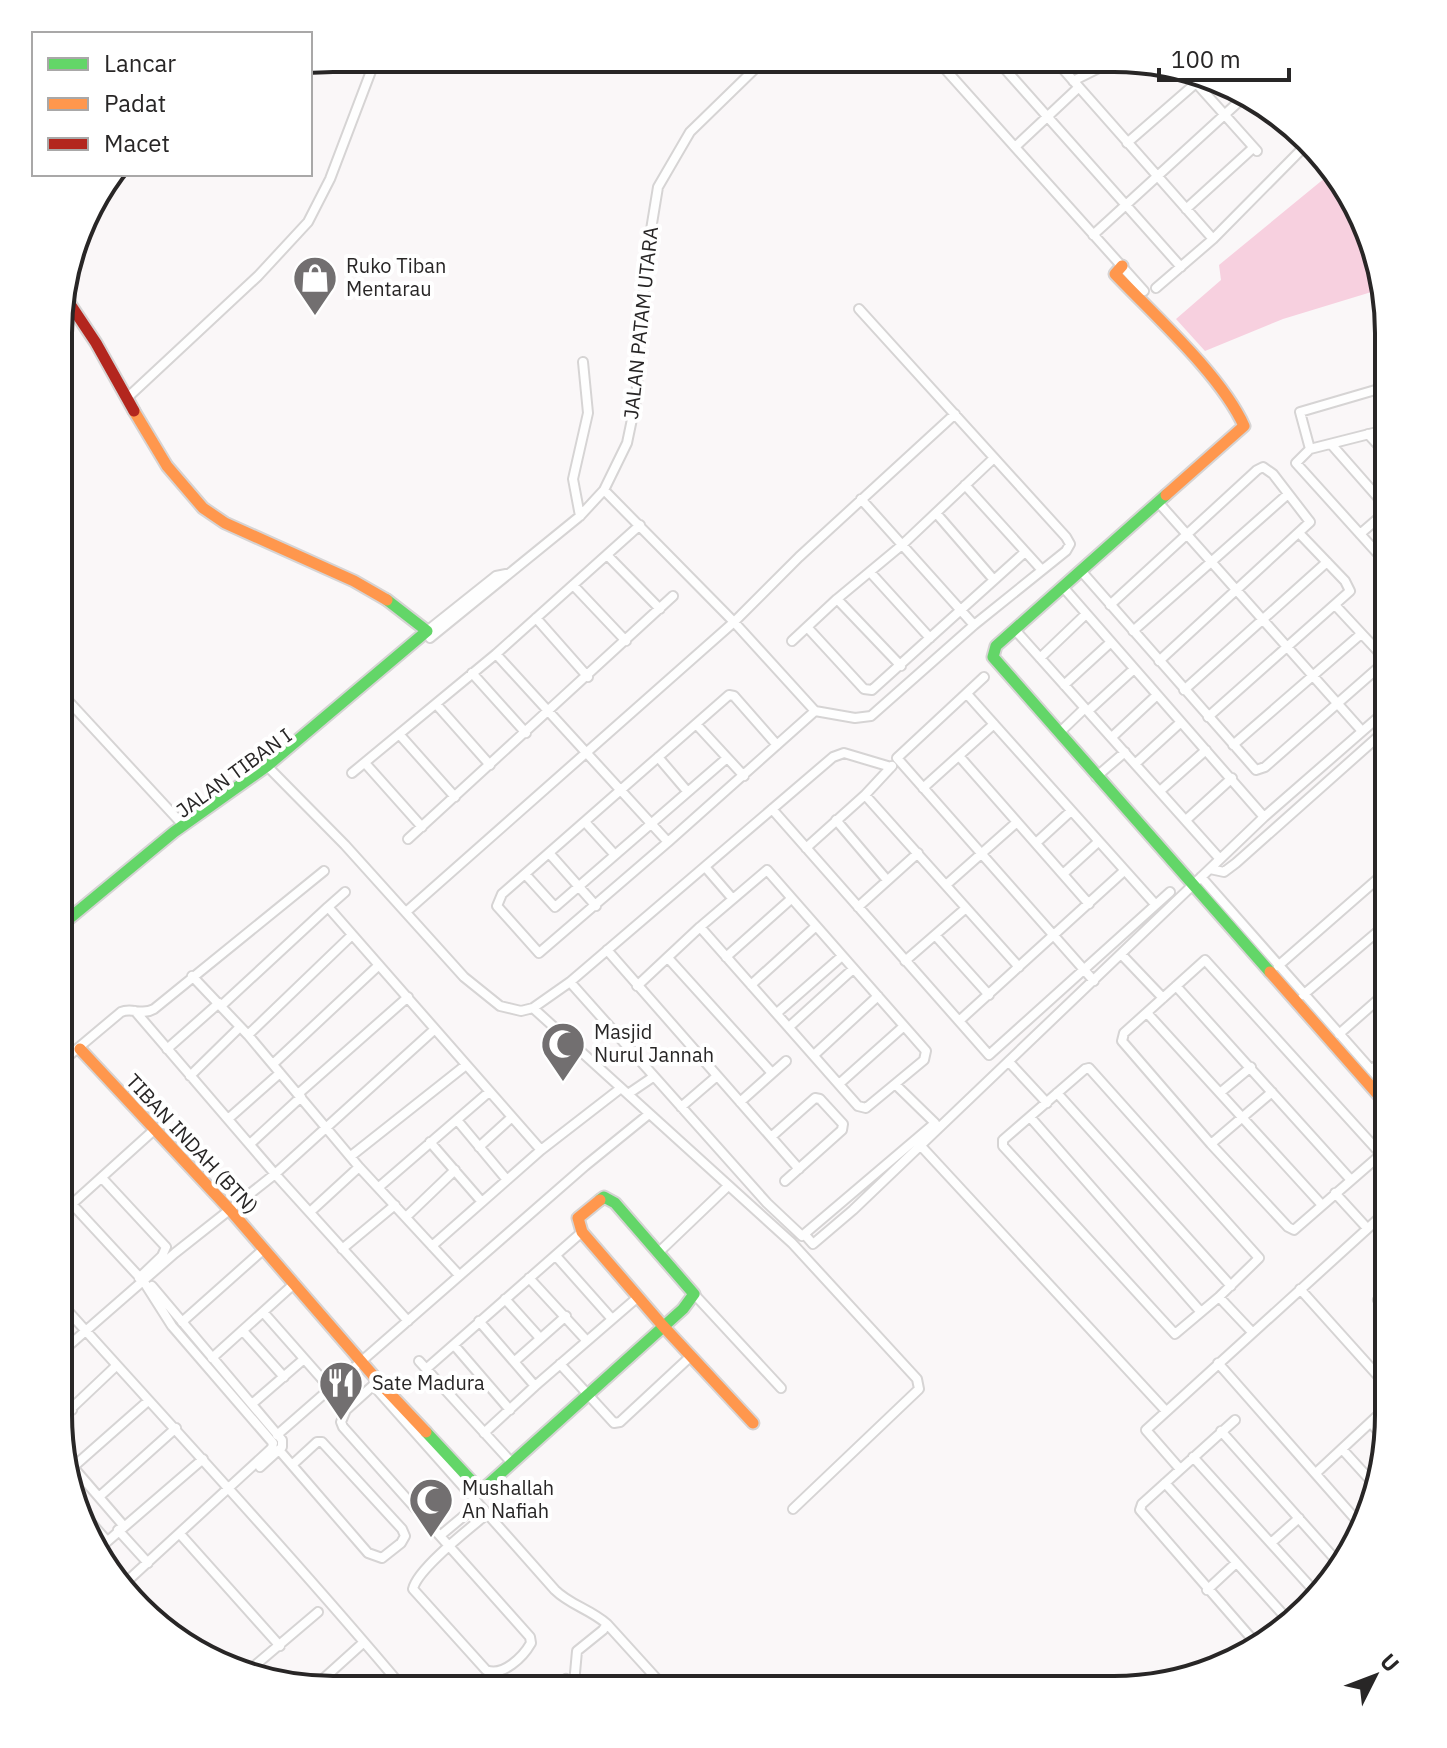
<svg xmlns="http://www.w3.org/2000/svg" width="1447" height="1748" font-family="'IBM Plex Sans',sans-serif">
	<rect width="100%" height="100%" fill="#faf7f8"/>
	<path fill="#f7d0df" d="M1331,173L1352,196L1378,290L1283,319L1205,351L1176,319L1221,280L1219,265Z"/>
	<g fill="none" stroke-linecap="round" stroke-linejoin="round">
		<g stroke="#d6d4d4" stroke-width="12">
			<path id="street" d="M341,58H346
				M937,60L1144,291
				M997,60L1181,267
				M1055,60L1213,239
				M1189,75L1257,151
				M1073,81L1115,60
				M1127,143L1196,83
				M1015,147L1079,87
				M1186,209L1253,148
				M1093,235L1245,96
				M1156,288L1213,239L1302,149L1303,143
				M127,398L258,276L308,222L330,179L376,58
				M1368,434L1389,457
				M1331,444L1389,510
				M1310,449L1300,412L1389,386
				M965,485L1041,569
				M604,490L734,622L815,711L855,718L871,716L974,625L1066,551L1070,544L1066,537L859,309
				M861,499L974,625
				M1158,502L1362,731
				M936,513L994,580
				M580,516L573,479L588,413L583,362
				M1360,534L1389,509
				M607,555L660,609
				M1389,566L1296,463L1310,449L1389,429
				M870,572L930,638
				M1082,572L1256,770L1265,767L1387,660
				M573,585L626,641
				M1063,587L1264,817
				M837,599L901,666
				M1110,605L1257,470L1263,467L1273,474L1310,522L1159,661
				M1335,605L1388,662
				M536,618L588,677
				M807,627L864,689L872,690L1025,552
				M427,631L496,576L506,574
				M1016,631L1220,859
				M1133,631L1288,494
				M430,638L580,516L604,490L627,443L636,400L646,260L658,187L690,132L765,59
				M792,641L837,599L902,545L994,458
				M496,654L668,842L815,711
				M1040,658L1086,614
				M472,673L526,733
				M984,677L897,758L1094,981
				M1064,685L1111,642
				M1184,690L1327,562
				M60,692L183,825
				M967,694L1155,904
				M436,704L490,765
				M1088,711L1134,669
				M1208,717L1350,591L1345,581L1299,533
				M696,724L744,776
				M1059,733L1085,708
				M399,734L455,797
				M1112,737L1157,695
				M1233,745L1361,634
				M959,756L1089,904
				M658,757L687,791
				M365,763L422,827
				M1135,764L1181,722
				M271,770L345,845L464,977L500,1006L521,1011L533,1008L792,1243L917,1379L919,1389L793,1509
				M352,773L496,654L640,525
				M1096,777L1125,752
				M923,788L994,724
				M1160,791L1206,750
				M865,795L1019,967
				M772,809L989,1055L1170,892
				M836,820L887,880
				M1186,820L1232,778
				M585,822L615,855
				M408,839L673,596
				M668,842L539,953L497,906L502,894L729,695L734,696L777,745
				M1036,843L1071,811
				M806,848L865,795L892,766
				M549,853L596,906
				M706,868L732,898
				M1210,869L1224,872L1236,863L1389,727
				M767,870L926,1051L924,1060L866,1108L858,1106L700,927Z
				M525,874L555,907L727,758
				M1063,874L1098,842
				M1201,877L1389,1090
				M946,885L1017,822
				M328,907L345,892
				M858,907L918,853
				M406,912L734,622L799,557L955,414
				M935,935L989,995
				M607,950L799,1169
				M1121,954L1163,998
				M726,957L791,899
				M668,958L772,1073
				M1205,960L1379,1152L1378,1157L1294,1230L1288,1227L1211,1144L1122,1041L1124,1033Z
				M905,961L966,908
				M1278,966L1389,869
				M192,976L248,1035L359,1167L459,1275
				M570,982L767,1203L802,1236
				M751,985L815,927
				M637,986L700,927
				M1176,986L1351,1180
				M1303,995L1389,922
				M221,1006L328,907L541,1150
				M533,1008L570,982L833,757L844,753L891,767
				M135,1011L275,1174L408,1321
				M777,1013L842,956
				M1147,1013L1322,1205
				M959,1021L1124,871
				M789,1027L853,969
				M1339,1034L1389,990
				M248,1035L352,935
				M167,1049L219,1003
				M814,1055L878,996
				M1009,1062L1047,1103
				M59,1064L121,1012C132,1007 142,1016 154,1009L324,871
				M273,1064L379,965
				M1089,1068L1259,1258L1219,1297L1175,1334L1003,1146V1140L1085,1069Z
				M1371,1070L1389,1055
				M190,1076L240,1027
				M839,1084L904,1026
				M1221,1092L1251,1067
				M1057,1093L1231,1286
				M298,1094L408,997
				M628,1094L653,1077
				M740,1102L786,1061
				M681,1107L717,1076
				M1030,1117L1200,1311
				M228,1119L280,1073
				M457,1120L507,1180
				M771,1137L815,1098L820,1099L843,1124L842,1130L785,1181
				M430,1142L482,1202
				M250,1144L301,1097
				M1211,1144L1272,1092
				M920,1145L1166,1411
				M479,1147L512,1117
				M351,1156L466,1065
				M102,1178L166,1247L162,1256L139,1278
				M379,1187L489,1092
				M58,1189L144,1282L172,1326L273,1443L272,1448L124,1584
				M1335,1193L1367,1228
				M72,1204L154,1130
				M310,1212L359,1167
				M406,1217L455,1170
				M805,1235L813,1244L853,1210L1264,817L1389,708
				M802,1236L935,1123L896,1085
				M432,1246L541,1150L621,1088
				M342,1249L395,1205
				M659,1252L728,1186
				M556,1256L612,1319
				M529,1278L587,1341
				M152,1286L282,1440V1447L260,1467
				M1300,1289L1388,1387
				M694,1294L781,1388
				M1219,1297L1252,1332
				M505,1299L540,1338
				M58,1300C174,1429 292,1556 404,1689
				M263,1312L330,1388
				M1388,1315L1378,1300L1388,1290
				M479,1321L535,1386
				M182,1322L264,1249
				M243,1331L284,1377
				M454,1345L510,1410
				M58,1355L175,1253L275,1174L435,1029
				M212,1358L295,1283
				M419,1361L512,1463
				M515,1361L566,1316
				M1218,1363L1358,1522
				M560,1364L614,1423L620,1422L691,1356
				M426,1369L582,1232
				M378,1381L346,1410L341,1422L343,1427L530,1637L531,1643C523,1657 503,1677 486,1670L413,1589C417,1569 470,1528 487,1514
				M373,1385L555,1590C570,1605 590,1609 607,1624L666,1689
				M58,1391L72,1410
				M252,1404L304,1359
				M59,1420L116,1366
				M1235,1420L1142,1504L1140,1510L1259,1647
				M1371,1423L1386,1440
				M1221,1431L1343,1568
				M484,1433L535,1386L638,1297
				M277,1435L585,1166L649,1114
				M1342,1449L1372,1482
				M279,1450L368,1553L382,1558L401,1543L405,1536L402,1529L322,1442H317L292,1465
				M1193,1457L1316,1593
				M73,1467L123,1525
				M72,1468L148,1401
				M1180,1469L1146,1430L1388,1210
				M1316,1473L1388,1406
				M1165,1483L1288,1620
				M100,1496L176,1428
				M85,1516L107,1541
				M118,1530L148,1563
				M180,1534L280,1646
				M441,1535L478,1504
				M1271,1543L1299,1518
				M95,1552L203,1459
				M1207,1590L1236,1563
				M252,1668L318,1612
				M574,1684L577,1651L603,1630L607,1624
				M312,1689L364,1642
				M552,1689L566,1679L579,1689"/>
		</g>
		<g stroke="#d6d4d4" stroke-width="15">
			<path id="fast" d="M1166,495L996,646L993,657L1270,972
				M59,927L174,832L267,766L427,631L387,600
				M426,1432L481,1491L683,1309L694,1294L615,1203L604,1197L600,1200"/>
		</g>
		<g stroke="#d6d4d4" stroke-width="15">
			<path id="slow" d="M1122,266L1115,274C1154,315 1221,375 1244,426L1166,495
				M134,411L167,466L203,508L225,523L354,581L387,600
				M1270,972L1389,1107
				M80,1049L231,1211L378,1381L426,1432
				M600,1200L578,1218L582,1232L663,1326L753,1423"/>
		</g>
		<g stroke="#d6d4d4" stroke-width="15">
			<path id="jam" d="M62,292L96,343L134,411"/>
		</g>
		<use href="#street" stroke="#fefefe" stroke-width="8"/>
		<use href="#fast" stroke="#63d668" stroke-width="11"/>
		<use href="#slow" stroke="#ff974d" stroke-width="11"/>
		<use href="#jam" stroke="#b3261e" stroke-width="11"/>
	</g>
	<defs>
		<g id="shop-pin" transform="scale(2.3)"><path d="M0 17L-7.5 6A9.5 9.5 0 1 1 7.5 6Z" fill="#726f70" stroke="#fff"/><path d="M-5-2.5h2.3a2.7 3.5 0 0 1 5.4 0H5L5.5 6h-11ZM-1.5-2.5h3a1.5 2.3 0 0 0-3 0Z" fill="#fff"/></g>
		<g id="mosque-pin" transform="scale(2.3)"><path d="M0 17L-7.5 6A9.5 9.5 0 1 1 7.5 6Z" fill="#726f70" stroke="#fff"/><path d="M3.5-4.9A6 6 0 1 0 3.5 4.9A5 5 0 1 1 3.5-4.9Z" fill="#fff"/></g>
		<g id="restaurant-pin" transform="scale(2.3)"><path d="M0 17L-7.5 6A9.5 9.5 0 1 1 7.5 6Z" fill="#726f70" stroke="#fff"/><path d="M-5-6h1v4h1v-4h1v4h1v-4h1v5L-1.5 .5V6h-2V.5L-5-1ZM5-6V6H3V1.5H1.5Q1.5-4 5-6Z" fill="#fff"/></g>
	</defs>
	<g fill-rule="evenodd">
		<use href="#shop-pin" x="315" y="278"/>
		<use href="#mosque-pin" x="563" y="1044"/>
		<use href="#restaurant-pin" x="341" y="1383"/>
		<use href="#mosque-pin" x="431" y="1500"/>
	</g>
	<g text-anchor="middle" stroke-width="8" stroke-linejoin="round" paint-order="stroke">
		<g font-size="20" fill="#282626" stroke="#fff" text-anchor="start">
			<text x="346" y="273">Ruko Tiban<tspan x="346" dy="23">Mentarau</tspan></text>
			<text x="594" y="1039">Masjid<tspan x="594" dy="23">Nurul Jannah</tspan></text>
			<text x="372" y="1390">Sate Madura</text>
			<text x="462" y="1495">Mushallah<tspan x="462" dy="23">An Nafiah</tspan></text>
		</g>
		<g font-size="20" fill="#282626" stroke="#fff">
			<text transform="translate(641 323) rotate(-84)" y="7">JALAN PATAM UTARA</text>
			<text transform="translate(234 773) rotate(-36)" y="7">JALAN TIBAN I</text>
			<text transform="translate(192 1144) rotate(47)" y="7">TIBAN INDAH (BTN)</text>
		</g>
	</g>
	<path d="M0 0H1447V1748H0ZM333 72H1114A261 261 0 0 1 1375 333V1415A261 261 0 0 1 1114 1676H333A261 261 0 0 1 72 1415V333A261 261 0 0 1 333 72Z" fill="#fff" fill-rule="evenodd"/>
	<path fill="none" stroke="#282626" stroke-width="4" d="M333 72H1114A261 261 0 0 1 1375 333V1415A261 261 0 0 1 1114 1676H333A261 261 0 0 1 72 1415V333A261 261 0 0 1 333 72Z"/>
	<rect x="32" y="32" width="280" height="144" fill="#ffffff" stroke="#a9a8a8" stroke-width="2"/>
	<rect x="48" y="58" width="40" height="12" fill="#63d668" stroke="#a9a8a8" stroke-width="2"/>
	<text x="104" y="72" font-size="24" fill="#282626">Lancar</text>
	<rect x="48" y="98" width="40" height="12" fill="#ff974d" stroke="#a9a8a8" stroke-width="2"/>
	<text x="104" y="112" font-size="24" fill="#282626">Padat</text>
	<rect x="48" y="138" width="40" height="12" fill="#b3261e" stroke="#a9a8a8" stroke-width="2"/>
	<text x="104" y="152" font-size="24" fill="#282626">Macet</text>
	<g transform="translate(1375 1676) rotate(48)" stroke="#ffffff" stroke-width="6" paint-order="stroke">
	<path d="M0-6L14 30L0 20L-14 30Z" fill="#282626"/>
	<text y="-12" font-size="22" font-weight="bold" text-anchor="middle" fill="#282626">U</text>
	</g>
	<path d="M1159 68v12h130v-12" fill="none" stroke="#282626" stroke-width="4"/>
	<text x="1171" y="68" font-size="24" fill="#282626" stroke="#ffffff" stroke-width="6" paint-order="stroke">100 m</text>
</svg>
